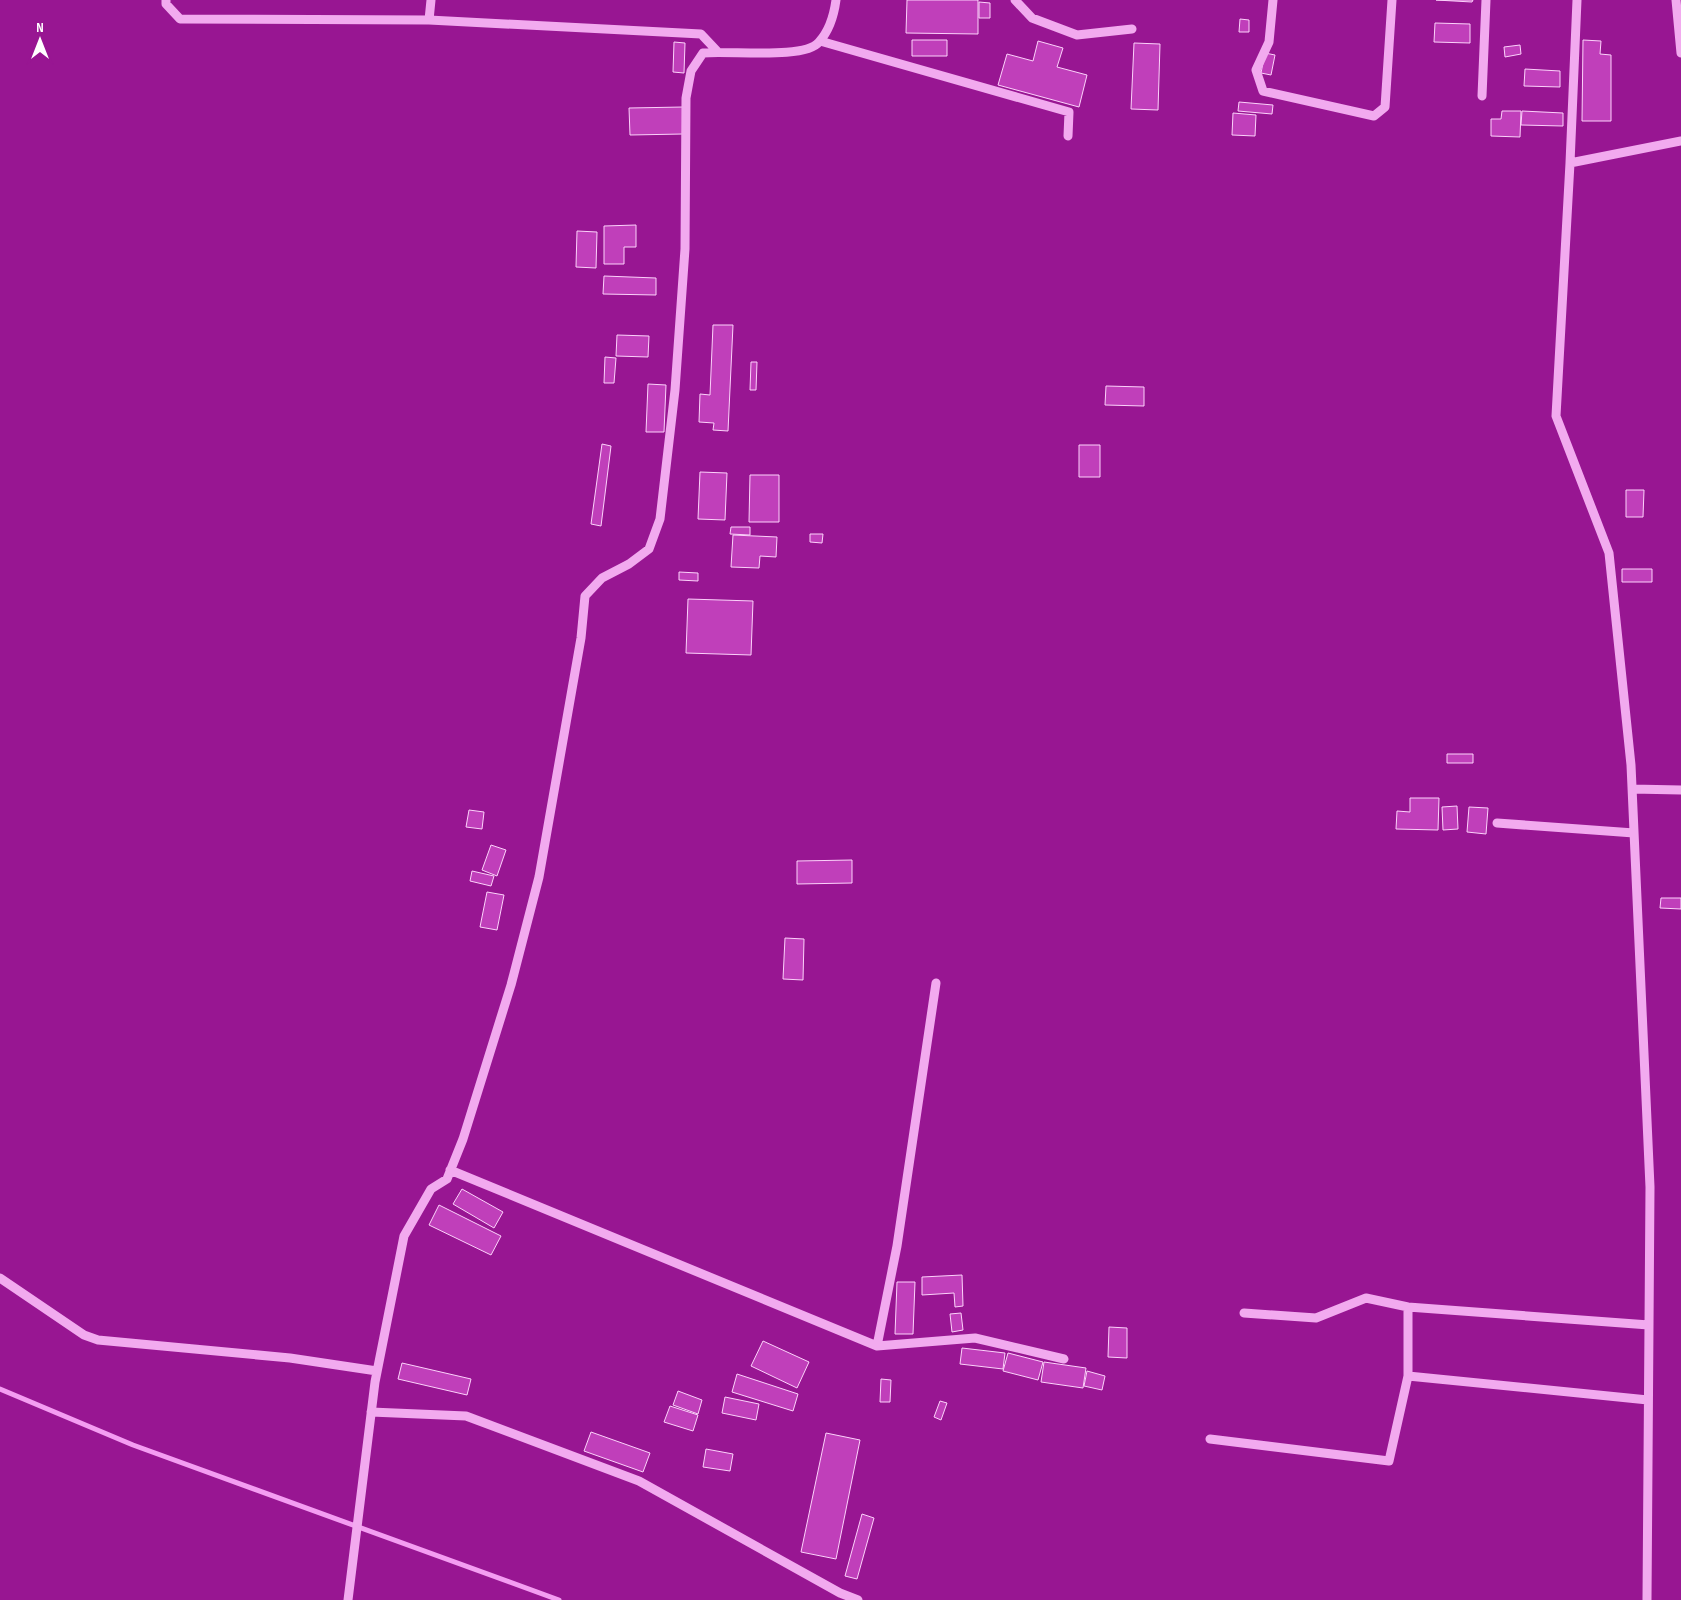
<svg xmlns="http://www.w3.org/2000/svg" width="1681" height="1600" font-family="'Sofia Sans Condensed',sans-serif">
	<rect width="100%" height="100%" fill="#981692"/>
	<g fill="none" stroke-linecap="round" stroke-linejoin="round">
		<path stroke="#f49df2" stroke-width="5" d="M0,1389L133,1445L559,1600"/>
	</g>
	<path fill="#c03fba" stroke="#fcd2fb" d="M907,0H978V34L906,33Z
		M1436,0H1473L1472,2Z
		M979,2L990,3V18H979Z
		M1240,19L1249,20V32H1239Z
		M1435,23L1470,24V43L1434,42Z
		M912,40H947V56H912Z
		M1583,40L1601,41L1600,54L1611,55V121H1582Z
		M1038,41L1063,48L1057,67L1087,75L1079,107L998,85L1007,54L1033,61Z
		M674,42L685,43L684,73L673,72Z
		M1134,43L1160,44L1158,110L1131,109Z
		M1520,45L1521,54L1505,57L1504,47Z
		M1265,53L1275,55L1271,75L1261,73Z
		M1525,69L1560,71V87L1524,86Z
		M1239,102L1273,105L1272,114L1238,111Z
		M683,107V134L630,135L629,108Z
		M1502,111H1521L1520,137L1491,136V119H1501Z
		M1522,111L1563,113V126L1521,125Z
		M1233,113L1256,115L1255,136L1232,135Z
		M636,225V247H624V264H604V226Z
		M577,231L597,232L596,268L576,267Z
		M604,276L656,278V295L603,294Z
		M713,325H733L728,431L713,430L714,423L699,422L700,394L710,395Z
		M617,335L649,336L648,357L616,356Z
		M605,357L616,358L614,383H604Z
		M751,362H757L756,390H750Z
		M648,384L666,385L664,432H646Z
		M1106,386L1144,387V406L1105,405Z
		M602,444L611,446L601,526L591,524Z
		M1079,445H1100V477H1079Z
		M700,472L727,473L725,520L698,519Z
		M750,475H779V522H749Z
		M1626,490H1644L1643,517H1626Z
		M731,527H750V535L730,534Z
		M810,534H823L822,543L810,542Z
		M733,535L777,537L776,557L760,556L759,568L731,567Z
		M1622,569H1652V582H1622Z
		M679,572L698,573V581L679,580Z
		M688,599L753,601L751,655L686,653Z
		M1447,754H1473V763H1447Z
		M1410,798H1439L1438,830L1396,829L1397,811L1410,812Z
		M1457,806L1458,829L1443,830L1442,807Z
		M1469,807L1488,808L1486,834L1467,832Z
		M469,810L484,812L482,829L466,827Z
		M491,845L506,850L497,876L482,870Z
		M852,860V883L797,884V861Z
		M472,871L494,876L491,886L470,881Z
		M487,892L504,895L497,930L480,927Z
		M1661,898H1681V909L1660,908Z
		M785,938L804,939L803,980L783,979Z
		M462,1189L503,1212L494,1228L453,1204Z
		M439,1205L501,1236L491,1255L429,1225Z
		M962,1275L963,1306L955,1307L954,1293L922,1295V1277Z
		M897,1282H915L913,1334H895Z
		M961,1313L963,1330L952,1332L950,1314Z
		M1109,1327L1127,1328V1358L1108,1357Z
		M763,1341L809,1362L797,1388L751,1366Z
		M962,1348L1005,1353L1003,1369L960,1364Z
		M1008,1353L1043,1362L1038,1380L1003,1371Z
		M1044,1362L1086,1368L1083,1388L1041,1382Z
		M402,1363L471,1379L467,1395L398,1379Z
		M1087,1371L1105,1376L1102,1390L1084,1386Z
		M737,1374L798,1394L793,1411L732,1392Z
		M881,1379L891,1380L890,1402H880Z
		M678,1391L702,1400L698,1414L673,1405Z
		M725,1397L759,1404L756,1420L722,1413Z
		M940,1401L947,1403L941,1420L934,1417Z
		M670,1406L698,1415L693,1431L664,1422Z
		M591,1432L650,1453L643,1472L584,1451Z
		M826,1433L860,1440L836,1559L801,1552Z
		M706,1449L733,1454L730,1471L703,1467Z
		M862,1514L874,1518L857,1579L845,1576Z"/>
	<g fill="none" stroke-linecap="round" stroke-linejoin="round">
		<path stroke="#f2aaef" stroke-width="9" d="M166,0V4L180,19L429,20L701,34L717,51
			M1015,0L1032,18L1077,35L1132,29
			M1273,0L1269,42L1256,70L1263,91L1374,116L1385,107L1392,0
			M1676,0L1681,53
			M429,20L431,0
			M820,41L1069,112L1068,136
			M1482,96L1486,0
			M1570,163L1577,0
			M1632,789L1681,790
			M1497,823L1634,833
			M450,1170L877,1346L975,1338L1064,1359
			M0,1278L84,1335L98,1340L290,1358L377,1371
			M1244,1313L1316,1318L1366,1298L1408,1307L1649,1325
			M877,1346L897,1246L936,983
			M1408,1376L1648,1400
			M371,1412L466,1416L639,1481L840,1593L858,1600
			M1210,1439L1389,1461L1408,1376V1307
			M348,1600L375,1382L404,1236L431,1189L447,1179L463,1139L511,985L539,877L581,638L585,596L602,578L629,564L649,549L660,519L675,390L685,249L686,98L691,71L703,53C728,50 805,60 819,42C830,30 834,15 836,0
			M1647,1600L1650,1187L1631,765L1609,553L1556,416L1570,163L1681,141"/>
	</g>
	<g transform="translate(40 40)" stroke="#981692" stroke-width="4" paint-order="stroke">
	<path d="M0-4L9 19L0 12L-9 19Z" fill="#ffffff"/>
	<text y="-8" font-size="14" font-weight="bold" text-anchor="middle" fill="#ffffff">N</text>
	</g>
</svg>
